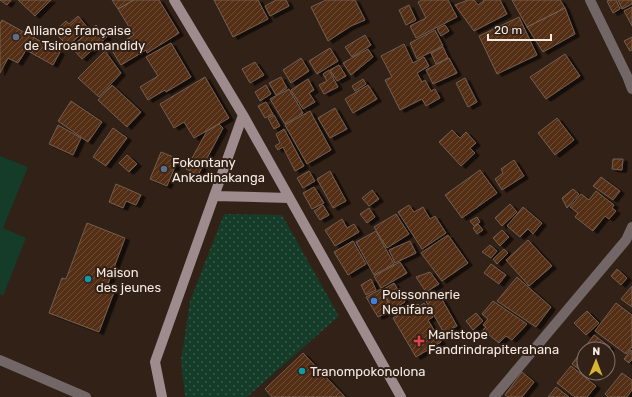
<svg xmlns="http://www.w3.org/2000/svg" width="632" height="397" font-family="Rubik,sans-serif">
	<defs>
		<pattern id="park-dots" width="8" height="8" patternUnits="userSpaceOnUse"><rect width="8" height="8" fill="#143c29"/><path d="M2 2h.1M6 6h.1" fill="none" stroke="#375848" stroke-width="1.8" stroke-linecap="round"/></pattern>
		<pattern id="building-hatch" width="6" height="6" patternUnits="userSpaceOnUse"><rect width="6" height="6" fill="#542f12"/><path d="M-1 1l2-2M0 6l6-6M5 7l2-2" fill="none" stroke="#6d4d34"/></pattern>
		<filter id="shadow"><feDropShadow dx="4.5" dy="2.5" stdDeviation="0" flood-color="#0009"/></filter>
	</defs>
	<rect width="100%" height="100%" fill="#322116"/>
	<path fill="#143c29" d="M0,156L28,167L3,228L26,238L3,296L0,294Z"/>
	<path fill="url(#park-dots)" d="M224,214L282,215L339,316L247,397H185L181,360L190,301Z"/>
	<path fill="url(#building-hatch)" stroke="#715e51" filter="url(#shadow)" d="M0,0H11L7,5Z
		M18,0H51L35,16Z
		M112,0H134L118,9Z
		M134,0H159L179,33L147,53L146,50L121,65L111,49L134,35L118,9Z
		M214,0H258L268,19L233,37Z
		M276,0H286L289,6L270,16L265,6Z
		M326,0H355L365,20L351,26L328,41L311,7Z
		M422,0H448L457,17L416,38L410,26L426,18L418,2Z
		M468,0H474L478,5L484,1L483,0H500L507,14L474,31L455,5Z
		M512,0H560L565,8L527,27Z
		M610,0H616L620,9L613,13L607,1Z
		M618,0H632V4L622,9Z
		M409,5L416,20L406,25L399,10Z
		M632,7V26L624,11Z
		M565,8L575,34L543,52L527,27Z
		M78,16L88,28L68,46L54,32L66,21L69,24Z
		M519,17L537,55L497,74L479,36Z
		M2,20L60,52L53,65L26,50L18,63L8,58L0,73V23Z
		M96,25L107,37L82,59L71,47Z
		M445,25L449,31L441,36L437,29Z
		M435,30L443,46L417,59L410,43Z
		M365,35L371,45L352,57L345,47Z
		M632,37V50L630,51L624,41Z
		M171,43L191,77L166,92L165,90L148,100L140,87L158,76L146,57Z
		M404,44L413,63L424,57L429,66L417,73L422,82L425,80L431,91L435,89L440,98L426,106L422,99L400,110L385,80L392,77L381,56Z
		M443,47L448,58L436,64L431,53Z
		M330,48L338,61L317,74L309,61Z
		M368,49L373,57L351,75L343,63Z
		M105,51L121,73L99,97L78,78Z
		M565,54L580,76L546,99L530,77Z
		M301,58L309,71L291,83L283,70Z
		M449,58L457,73L433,84L426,70Z
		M255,62L264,75L250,83L242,69Z
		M339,65L346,76L337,81L330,70Z
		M329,70L338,87L324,94L319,85L327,81L323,74Z
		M205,77L229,118L194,138L184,122L174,128L160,104Z
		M281,77L287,88L276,95L269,83Z
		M465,78L477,102L468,107L456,83Z
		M308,79L314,90L309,93L315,102L303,109L291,90Z
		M363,79L366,84L355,91L352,86Z
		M112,85L141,112L127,127L98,100Z
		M266,85L271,94L260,101L255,92Z
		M368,85L377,99L353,113L345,99Z
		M289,89L303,113L285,124L270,99Z
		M71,101L102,122L88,142L58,121Z
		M266,102L273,114L265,118L258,106Z
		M335,108L347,129L330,138L318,118Z
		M310,111L331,150L307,164L285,125Z
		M274,115L280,126L274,129L268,118Z
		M557,118L574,140L555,155L538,133Z
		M219,124L223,128L198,175L186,169L207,131Z
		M58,125L81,138L73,155L49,144Z
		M113,128L127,138L106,166L93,157Z
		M284,129L304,166L295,171L283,147L278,150L275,146L280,143L276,134Z
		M452,130L460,138L466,132L476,143L470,148L475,153L461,166L439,142Z
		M161,152L178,159L167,186L150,179Z
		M127,155L137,164L129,172L119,163Z
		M613,159H623L622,170L612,169Z
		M514,160L524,176L502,190L495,179L503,173L501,169Z
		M480,170L497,193L462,218L445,195Z
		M309,171L315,181L303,188L297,178Z
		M330,171L346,201L333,208L317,179Z
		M601,177L620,191L613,200L593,186Z
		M116,184L141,195L136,205L126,201L123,208L109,202Z
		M314,187L324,203L312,209L303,193Z
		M573,189L579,194L567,208L562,198Z
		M372,190L379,199L369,206L362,198Z
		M596,191L614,205L612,208L616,211L609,219L605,216L593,231L575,217L578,213L570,207L581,194L589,200Z
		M510,204L517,212L502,226L495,218Z
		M323,205L329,215L320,220L314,211Z
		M409,205L414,212L423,207L430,219L435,216L446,233L422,249L398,212Z
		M523,207L542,223L533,234L528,229L520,237L507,226Z
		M369,208L375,217L367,223L360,214Z
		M396,214L409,234L387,248L374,227Z
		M477,217L480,222L474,226L470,221Z
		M342,219L347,228L354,224L359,232L335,246L325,230Z
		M87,223L125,238L106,289L114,292L99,332L49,313L62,278L66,279Z
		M478,224L483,230L477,234L473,228Z
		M502,230L509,237L500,246L493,238Z
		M376,231L394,264L374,275L356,242Z
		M448,235L468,263L442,281L421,253Z
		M528,240L552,266L529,286L506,260Z
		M353,241L366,264L348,275L334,252Z
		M410,241L416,253L395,263L389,250Z
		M490,245L497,251L491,258L482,252Z
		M504,249L508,253L497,264L493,259Z
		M400,262L407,273L381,288L374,276Z
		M491,264L506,275L499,284L484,273Z
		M617,269L627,278L621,285L611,276Z
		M430,272L439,284L426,292L416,277Z
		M517,277L551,307L536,327L497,301Z
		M371,279L376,290L366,295L361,285Z
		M394,283L405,302L393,309L382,290Z
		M632,286V307L621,299Z
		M381,289L392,310L378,317L366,297Z
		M439,294L457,326L444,333L426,301Z
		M493,301L527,324L512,340L506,336L499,343L483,330L486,327L483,325L488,319L482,314Z
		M424,303L433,317L428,320L441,342L416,357L393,318L418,304L420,306Z
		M616,303L632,315V347L626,354L595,331Z
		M587,311L599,323L586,335L574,323Z
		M476,313L483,321L473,330L466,321Z
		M594,335L610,347L608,350V349H584V373L572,364Z
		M631,350L632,351V360L629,363L624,359Z
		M303,353L345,397H272L265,389Z
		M571,366L596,386L587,397H575L557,383Z
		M522,372L534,382L522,397H508L505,395Z
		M622,373L632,380V390L627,397H608L605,394Z
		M556,387L569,397H548Z"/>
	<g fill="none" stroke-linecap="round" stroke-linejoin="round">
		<path stroke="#726667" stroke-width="10" d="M590,0L627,76L632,89
			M0,360L86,397
			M494,397L626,240L632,227"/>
		<path stroke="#9d8b8d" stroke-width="10" d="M243,115L401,397
			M214,196L289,198
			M162,397L155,362L243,115L174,0"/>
	</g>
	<g fill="#5c6f8a" stroke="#322116" stroke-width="1.5">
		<circle cx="16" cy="37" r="4"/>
		<circle cx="164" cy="169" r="4"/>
	</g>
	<g fill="#0f9aa8" stroke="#322116" stroke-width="1.5">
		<circle cx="88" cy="279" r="4"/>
		<circle cx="302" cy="371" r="4"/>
	</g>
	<circle fill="#3f7fe0" stroke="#322116" stroke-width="1.5" cx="374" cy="301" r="4"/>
	<path fill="#e0444e" stroke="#322116" stroke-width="1.5" d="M417 335h4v4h4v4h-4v4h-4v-4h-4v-4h4z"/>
	<g text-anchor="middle" stroke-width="4" stroke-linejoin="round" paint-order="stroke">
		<g font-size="13" fill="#f6eae2" stroke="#322116" text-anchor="start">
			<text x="24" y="35">Alliance française<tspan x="24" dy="15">de Tsiroanomandidy</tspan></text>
			<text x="172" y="167">Fokontany<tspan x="172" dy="15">Ankadinakanga</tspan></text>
			<text x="96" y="277">Maison<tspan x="96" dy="15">des jeunes</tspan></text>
			<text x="382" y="299">Poissonnerie<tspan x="382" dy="15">Nenifara</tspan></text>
			<text x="428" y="339">Maristope<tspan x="428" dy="15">Fandrindrapiterahana</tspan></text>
			<text x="310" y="376">Tranompokonolona</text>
		</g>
	</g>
	<g transform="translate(596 361) rotate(1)"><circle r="19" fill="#322116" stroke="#807168"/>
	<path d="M0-3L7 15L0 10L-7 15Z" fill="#d7b434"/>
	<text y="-6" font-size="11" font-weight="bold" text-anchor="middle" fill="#f6eae2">N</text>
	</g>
	<path d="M488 34v6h63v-6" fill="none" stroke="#f6eae2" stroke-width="2"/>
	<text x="494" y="34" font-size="12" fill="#f6eae2" stroke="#322116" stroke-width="3" paint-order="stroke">20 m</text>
</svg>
